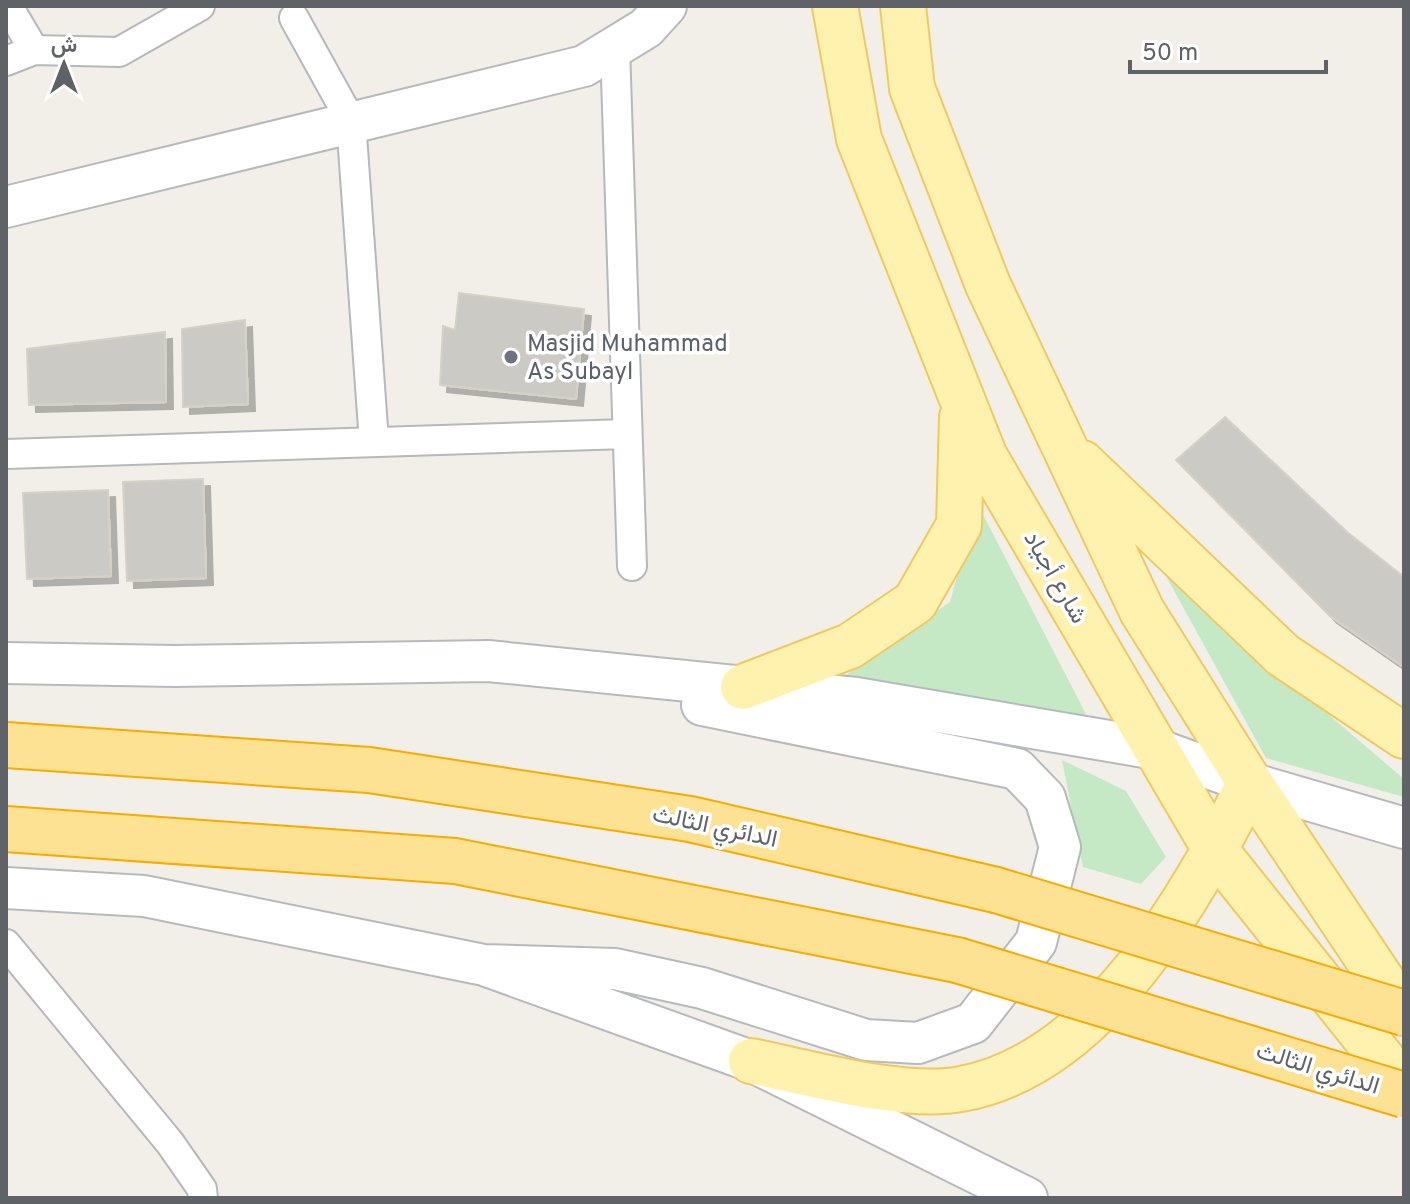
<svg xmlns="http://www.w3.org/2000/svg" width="1410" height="1204" font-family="Overpass,Vazirmatn,sans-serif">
	<defs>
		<filter id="shadow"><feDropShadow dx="7" dy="7" stdDeviation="0" flood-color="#0004"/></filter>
	</defs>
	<rect width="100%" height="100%" fill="#f1efe8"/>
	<path fill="#c5e8c5" d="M977,503L1088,718L842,678L950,602Z
		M1166,576L1404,779V797L1266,758Z
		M1062,760L1126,791L1166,857L1141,884L1083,867Z"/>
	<path fill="#cccac5" stroke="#d6d1c6" stroke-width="2" filter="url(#shadow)" d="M459,293L584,309L576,399L440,385L443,326L455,330Z
		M245,320L248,404L183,407L182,329Z
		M165,332L166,402L29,405L27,349Z
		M1225,417L1347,532L1404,577V667L1330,616L1176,460Z
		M203,479L206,578L127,581L123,482Z
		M108,490L111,576L27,579L23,493Z"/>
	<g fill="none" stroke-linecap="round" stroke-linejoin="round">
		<g stroke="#b5b8bc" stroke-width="32">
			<path id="street" d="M294,18L351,121L374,442
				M615,47L632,566
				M34,50L119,52L200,6
				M6,61L34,50L8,6
				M6,454L627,434
				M6,944L170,1143L202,1189L203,1198"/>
		</g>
		<g stroke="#b6babf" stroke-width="44">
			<path id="secondary" d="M6,207L584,66L646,28L666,6
				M6,663L174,666L488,661L856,698L1156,749L1250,783L1404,828
				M6,888L144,896L484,965L751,1061L1027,1198
				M484,965L615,969L702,988L866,1040L918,1043L973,1023L1036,942L1060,847L1045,798L1017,769L702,705"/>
		</g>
		<g stroke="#f2c960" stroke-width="48">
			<path id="primary" d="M835,6L859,139L985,457L1216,851L1404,1086
				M903,6L912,88L988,285L1142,611L1250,783L1404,1013
				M1082,463L1283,655L1404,736
				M743,687L850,646L915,602L959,525L962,417
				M751,1061C809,1073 904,1100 961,1089C1099,1064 1191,898 1250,783"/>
		</g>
		<g stroke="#f9ab00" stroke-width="48">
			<path id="highway" d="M6,745L369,770L690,819L996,890
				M6,829L455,861L957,960"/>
		</g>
		<use href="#street" stroke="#fff" stroke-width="28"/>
		<use href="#secondary" stroke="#fff" stroke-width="40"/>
		<use href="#primary" stroke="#fff2af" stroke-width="44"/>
		<use href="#highway" stroke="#fde293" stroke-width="44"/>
		<g stroke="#f9ab00" stroke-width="48" stroke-linecap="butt">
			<path id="highway-bridge" d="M996,890L1404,1013
				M957,960L1404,1095"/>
		</g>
		<use href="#highway-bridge" stroke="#fde293" stroke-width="44"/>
	</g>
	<circle fill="#6b7280" stroke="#fff" stroke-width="3" cx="511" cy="357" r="8"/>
	<g text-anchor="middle" stroke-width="7" stroke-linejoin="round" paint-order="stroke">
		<g font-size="24" fill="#5b616d" stroke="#fff" text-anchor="start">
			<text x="527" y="351">Masjid Muhammad<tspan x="527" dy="28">As Subayl</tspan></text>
		</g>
		<g font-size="24" fill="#5f6368" stroke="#fff">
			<text transform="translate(1056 577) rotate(60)" y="8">شارع أجياد</text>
			<text transform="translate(715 826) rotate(12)" y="8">الدائري الثالث</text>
			<text transform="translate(1318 1068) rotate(17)" y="8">الدائري الثالث</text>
		</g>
	</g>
	<rect width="1410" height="1204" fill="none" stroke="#5f6368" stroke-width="16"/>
	<g transform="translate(64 64)" stroke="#ffffff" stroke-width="6" paint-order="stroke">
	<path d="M0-6L14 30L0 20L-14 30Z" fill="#5f6368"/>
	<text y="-12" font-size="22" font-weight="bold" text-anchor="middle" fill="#5f6368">ش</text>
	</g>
	<path d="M1130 60v12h196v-12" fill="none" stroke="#5f6368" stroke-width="4"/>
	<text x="1142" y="60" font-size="24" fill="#5f6368" stroke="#ffffff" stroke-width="6" paint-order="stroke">50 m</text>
</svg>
